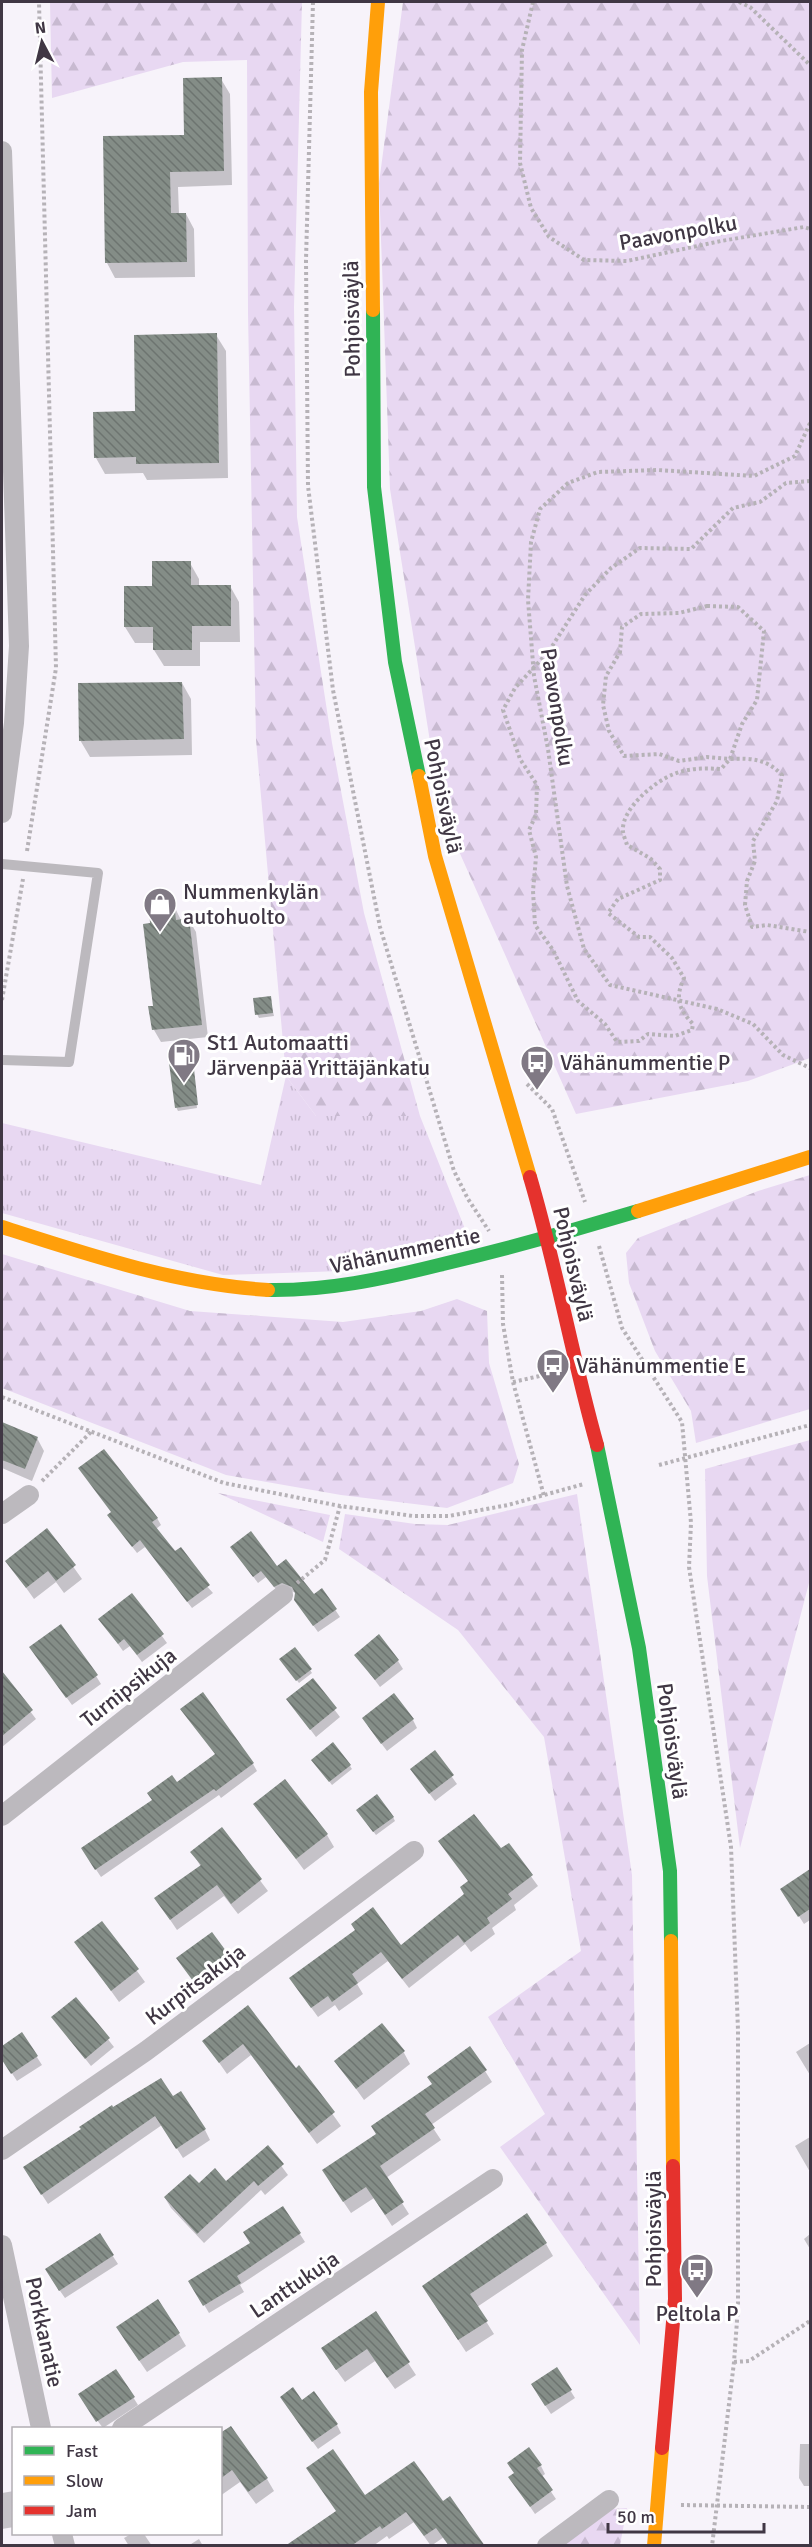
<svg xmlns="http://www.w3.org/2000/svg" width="812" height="2547" font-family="Signika,sans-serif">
	<defs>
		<pattern id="grass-tufts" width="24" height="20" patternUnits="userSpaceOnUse" patternTransform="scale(1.5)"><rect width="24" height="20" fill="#e8d8f2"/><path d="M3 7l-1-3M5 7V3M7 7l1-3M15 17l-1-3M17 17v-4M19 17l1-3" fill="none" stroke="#c8bad1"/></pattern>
		<pattern id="forest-firs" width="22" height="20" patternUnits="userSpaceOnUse" patternTransform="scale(1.5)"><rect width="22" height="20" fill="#e8d8f2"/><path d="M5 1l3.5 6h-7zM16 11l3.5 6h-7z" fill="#c8bad1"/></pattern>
		<pattern id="building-back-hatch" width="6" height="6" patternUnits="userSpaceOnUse" patternTransform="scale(1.5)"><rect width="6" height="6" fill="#848d87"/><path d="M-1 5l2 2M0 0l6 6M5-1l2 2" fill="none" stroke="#6d7470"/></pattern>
	</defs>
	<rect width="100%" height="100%" fill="#f7f3fa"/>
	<path fill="url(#grass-tufts)" d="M286,1076L316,1116H420L467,1234L342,1271L223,1275L2,1213V1123L261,1185Z"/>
	<path fill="url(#forest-firs)" d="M50,2H302L294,307L297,517L332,743L364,913L420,1116H316L286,1076L256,740L248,313L247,60L183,62L52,98Z
		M403,2H810V1058L748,1081L576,1114L441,811L390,489L379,183Z
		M810,1175V1409L696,1443L691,1411L655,1351L629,1283L626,1253L638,1238L758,1191Z
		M2,1254L190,1311L343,1322L421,1311L457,1299L487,1311L489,1363L519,1464L513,1483L447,1508L341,1495L226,1475L2,1388Z
		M810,1440V1579L740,1848L707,1576L705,1469Z
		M218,1493L330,1515L323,1542Z
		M577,1494L632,1875L640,2345L500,2147L545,2114L488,2017L581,1951L544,1737L458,1630L339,1549L345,1514L415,1524L448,1525Z
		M627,2508L620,2545L562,2546L613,2509Z"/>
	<path fill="#0003" d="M221,79L230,94L232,185L178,187L179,214H186L194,229L195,277L115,278L107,263Z
		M216,335L226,351L228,478L147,480L143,473L105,474L96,458L137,412Z
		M190,563L199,579V586H230L239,602L240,642H200V666H164L154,650V643H135L125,627Z
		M182,683L191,699L192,755L90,757L80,740Z
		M174,906L181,920H189L196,932L208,1037L161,1042L154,1030L152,925Z
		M270,998L274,1016L259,1018L257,1014Z
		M192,1063L197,1108L178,1111L176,1107Z
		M2,1424L37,1438L44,1451L32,1481L2,1468Z
		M109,1516L157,1518L161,1525L156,1529L213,1593L192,1608L145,1547L137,1553Z
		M47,1530L82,1579L64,1593L56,1582L34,1599L7,1561Z
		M236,1554L277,1568L314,1596L322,1590L340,1617L318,1632L300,1607L296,1593L286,1589L279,1593L266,1577L258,1583Z
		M132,1595L167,1643L142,1662L130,1646L123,1651L100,1619Z
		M36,1655L96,1676L101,1684L72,1705Z
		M356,1655L398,1661L403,1669L380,1687Z
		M283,1663L310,1670L312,1673L299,1683Z
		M2,1674L36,1719L2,1747Z
		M312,1680L340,1717L316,1737L288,1700Z
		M413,1720L417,1728L387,1751L368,1726Z
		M434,1752L457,1784L435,1801L417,1777Z
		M315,1763L350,1766L352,1769L332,1785Z
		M253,1764L257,1771L221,1798L219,1795L101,1877L87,1856L177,1784Z
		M255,1804L327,1835L334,1847L304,1870Z
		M360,1814L393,1817L395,1821L376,1835Z
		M221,1829L268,1891L238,1914L224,1896L177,1930L156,1899L201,1867L192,1852Z
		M440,1841L501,1851L508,1845L538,1886L514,1905L516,1910L492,1928L495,1934L471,1952L465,1944L409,1988L388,1961L357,1984L363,1994L339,2011L335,2005L318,2017L297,1988L356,1931L401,1947L466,1895L469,1882Z
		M810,1871V1920L804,1924L782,1890Z
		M102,1923L145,1982L119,2002L76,1942Z
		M228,1956L232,1964L199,1988L183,1966Z
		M76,1999L114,2047L91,2066L53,2018Z
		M248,2007L296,2070L299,2067L341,2126L317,2144L251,2055L227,2074L204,2041Z
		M22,2034L42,2065L17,2081L2,2058V2048Z
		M810,2043V2075L796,2052Z
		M403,2051L410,2064L364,2100L336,2061Z
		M485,2071L492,2082L431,2125L441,2140L386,2178L409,2214L392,2226L374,2198L351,2213L330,2182L377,2135Z
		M172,2098L205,2130L210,2140L183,2158L162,2125L48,2204L31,2178L113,2109Z
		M810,2137V2172L795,2146Z
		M268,2148L288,2175L265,2195L261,2190L204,2243L171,2208L165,2198L199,2185L226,2183Z
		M283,2208L305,2242L240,2285L244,2292L209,2313L190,2281L252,2244Z
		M810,2234V2249L804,2239Z
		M99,2235L118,2264L65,2298L51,2278Z
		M546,2244L553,2256L477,2307L494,2334L466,2352L431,2299Z
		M375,2313L416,2375L395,2389L375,2361L345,2382L330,2361Z
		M179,2334L186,2346L147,2372L125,2340Z
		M570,2390L575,2398L551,2414L537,2393Z
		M133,2397L138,2405L103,2428L84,2403Z
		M302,2402L337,2425L341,2433L318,2449L286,2405Z
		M220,2435L267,2479L274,2491L256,2504L240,2482L220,2496Z
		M800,2444H810V2486H804L799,2478Z
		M414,2463L444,2537L431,2546L414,2522L389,2539L387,2536L373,2546H305L337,2512L365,2497Z
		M541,2466L545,2474L541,2477L556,2499L535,2514L510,2477Z
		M14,2491V2527L2,2529V2493Z
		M131,2534H144L152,2546H129L124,2538Z
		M199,2539L203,2546H188Z"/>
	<path fill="url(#building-back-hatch)" d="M222,77L224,171L170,172L171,213H186L187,262L105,263L103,136L184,135L183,78Z
		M217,333L219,463L136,464V457L94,458L93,412L135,411L134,335Z
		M152,561H191V585H231V626H192V650H153V627H124V586H152Z
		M182,682L184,739L79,741L78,683Z
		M174,904L176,920L189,918L202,1025L152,1030L148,1006H153L143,924L150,923L149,908Z
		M271,996L273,1013L255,1015L253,998Z
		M193,1060L198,1105L175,1108L169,1063Z
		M2,1422L38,1437L25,1469L2,1460Z
		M104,1449L158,1518L152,1522L175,1551L181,1547L210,1585L187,1602L140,1540L132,1547L107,1515L111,1512L78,1468Z
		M47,1528L76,1565L56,1581L48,1571L26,1588L5,1561Z
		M251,1531L277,1566L286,1559L314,1594L322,1588L337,1609L313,1626L294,1600L295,1593L292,1587L282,1583L274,1587L261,1571L253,1577L230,1547Z
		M132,1593L164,1634L137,1655L124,1639L118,1644L98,1619Z
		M61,1624L98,1675L66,1698L29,1647Z
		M379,1634L399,1660L375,1680L354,1655Z
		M295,1647L312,1669L296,1681L279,1659Z
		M2,1671L33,1710L2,1736Z
		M313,1678L337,1708L310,1730L286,1699Z
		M203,1692L254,1763L216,1791L214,1789L95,1870L81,1848L152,1800L147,1793L172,1775L177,1782L215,1754L180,1709Z
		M394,1693L414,1719L381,1744L362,1718Z
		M333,1742L351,1765L329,1782L311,1760Z
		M435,1750L454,1775L429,1794L410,1769Z
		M285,1779L328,1834L296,1859L253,1804Z
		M377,1794L394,1817L373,1832L356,1810Z
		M474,1814L501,1848L509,1843L533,1875L508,1894L512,1899L487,1918L490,1923L464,1943L458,1935L402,1979L381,1952L352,1974L358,1983L332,2002L328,1996L311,2008L289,1978L355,1930L351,1924L373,1907L401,1945L464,1894L460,1887L468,1881L438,1841Z
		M222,1827L262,1879L231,1904L217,1885L170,1920L154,1898L201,1865L190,1852Z
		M810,1869V1909L798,1917L780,1889Z
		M102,1921L139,1969L111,1991L74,1942Z
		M212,1932L229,1955L193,1981L176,1958Z
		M76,1997L110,2038L85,2059L51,2017Z
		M248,2005L296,2068L299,2065L335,2112L309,2133L243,2044L219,2063L202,2041Z
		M382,2023L405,2051L356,2089L334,2061Z
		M22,2032L38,2056L11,2074L2,2060V2046Z
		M470,2046L487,2070L425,2114L435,2128L380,2166L404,2202L385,2215L366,2187L343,2202L322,2170L376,2134L371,2126L432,2084L427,2077Z
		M161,2078L173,2096L181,2091L206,2129L176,2149L155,2116L41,2195L23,2167L81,2129L79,2127L112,2105L113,2107Z
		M268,2145L284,2164L258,2186L254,2181L197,2234L164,2197L190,2174L199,2183L215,2168L226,2181Z
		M283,2206L301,2233L237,2276L241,2283L203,2306L188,2281L250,2243L243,2232Z
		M527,2213L547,2243L470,2294L488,2321L458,2340L422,2286Z
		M100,2233L114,2255L59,2291L45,2269Z
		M158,2299L180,2333L139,2361L116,2327Z
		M376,2311L410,2362L387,2378L367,2349L336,2370L321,2348Z
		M557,2367L572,2390L545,2406L531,2384Z
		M116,2369L135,2397L96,2422L78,2394Z
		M293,2387L302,2400L314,2391L338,2424L312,2442L280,2397Z
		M231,2426L268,2478L248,2492L232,2470L220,2479V2433Z
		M529,2447L542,2465L537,2468L553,2490L530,2507L508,2477L514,2473L507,2463Z
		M333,2449L365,2495L414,2461L443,2501L450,2496L485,2546H449L436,2528L424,2536L406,2512L382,2529L380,2526L351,2546H285L336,2511L306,2468Z"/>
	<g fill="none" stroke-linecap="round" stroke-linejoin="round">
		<path stroke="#b6b2b7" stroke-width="4" stroke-dasharray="3 3" stroke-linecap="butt" d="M313,2L306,260L308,486L333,690L380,927L454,1171L468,1199L489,1231
			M533,2L522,50L520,163L531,208L549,237L584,260L627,261L721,241L804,227L810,229
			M739,2L750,7L810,65
			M810,423L795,456L754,476L657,470L598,472L568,483L540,509L531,542L528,600L534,676L548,749L567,886L584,949L610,985L717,1009L753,1024L783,1055L810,1068
			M810,481L786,483L760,502L733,508L691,549L640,548L611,568L585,595L549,651L515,688L503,710L520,759L537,785L536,815L529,830L536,857L533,891L535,925L553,950L578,1001L605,1024L617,1042L639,1041L648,1034L675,1036L692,1030L693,1024C678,1008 675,998 684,978L672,958L650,937H639L608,913L618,899L660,880V869L650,858L627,845C626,841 623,835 623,831C621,809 655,781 674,774C689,768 705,768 721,769L730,759C752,758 767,759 782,775L777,801L753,841L755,861L747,881L745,905L752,927L767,925L810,932
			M707,606L738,607L764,631L757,700L742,724L730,759L707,757L679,761L659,754L624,756L609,731L603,705L606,676L620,652L622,627L641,614L679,613Z
			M27,851L56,668L39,2
			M2,1000L23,879
			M527,1084L552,1109L585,1202
			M599,1246L622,1328L682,1422L691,1523L689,1567L731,1847L738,2030V2307L734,2362L712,2546
			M502,1275L503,1324L513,1382L544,1496
			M513,1382L544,1375
			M2,1397L224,1483L340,1506L413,1516H449L508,1505L584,1484
			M659,1465L810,1425
			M42,1481L92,1431
			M297,1583L325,1560L340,1506
			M734,2362L749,2361L810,2321
			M681,2505L810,2507"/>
		<path stroke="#bcb9be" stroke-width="10" d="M2,864L98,873L69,1062L2,1060"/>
		<path stroke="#bcb9be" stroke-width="20" d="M2,151L19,646L14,723L2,813
			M2,1514L29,1495
			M2,1816L283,1595
			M2,2150L146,2051L414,1851
			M2,2245L41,2428
			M122,2428L493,2179
			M62,2534L65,2546
			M547,2546L609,2500"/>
		<path stroke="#30b455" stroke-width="14" d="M373,310L374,487L395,662L419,776
			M268,1290C326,1291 383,1279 439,1265C506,1249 572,1231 638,1211
			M597,1445L639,1648L670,1871L671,1941"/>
		<path stroke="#ff9f0a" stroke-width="14" d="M373,310L371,92L378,2
			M419,776L435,856L530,1177
			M638,1211L810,1157
			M2,1227C89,1255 175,1284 268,1290
			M671,1941L673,2166
			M654,2546L662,2448"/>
		<path stroke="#e5322d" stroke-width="14" d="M530,1177C556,1265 572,1356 597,1445
			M662,2448L675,2299L673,2166"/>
	</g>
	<defs>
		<g id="shop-pin" transform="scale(1.725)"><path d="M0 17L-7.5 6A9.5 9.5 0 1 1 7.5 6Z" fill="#807984" stroke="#fff"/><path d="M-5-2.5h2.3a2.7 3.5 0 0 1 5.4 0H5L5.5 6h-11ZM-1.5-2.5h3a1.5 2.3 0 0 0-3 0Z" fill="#fff"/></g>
		<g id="fuel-pin" transform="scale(1.725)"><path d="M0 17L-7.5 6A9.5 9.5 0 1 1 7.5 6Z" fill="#807984" stroke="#fff"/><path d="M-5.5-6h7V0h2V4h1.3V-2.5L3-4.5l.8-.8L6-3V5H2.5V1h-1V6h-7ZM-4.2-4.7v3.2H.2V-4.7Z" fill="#fff"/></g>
		<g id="bus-pin" transform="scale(1.725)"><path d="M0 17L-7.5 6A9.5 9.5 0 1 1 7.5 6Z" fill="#807984" stroke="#fff"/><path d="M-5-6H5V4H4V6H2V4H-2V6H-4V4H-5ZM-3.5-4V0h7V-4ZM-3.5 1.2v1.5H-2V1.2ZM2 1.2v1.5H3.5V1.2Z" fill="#fff"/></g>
	</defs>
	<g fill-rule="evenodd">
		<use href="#shop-pin" x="160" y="904"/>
		<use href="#fuel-pin" x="184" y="1055"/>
		<use href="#bus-pin" x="537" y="1062"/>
		<use href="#bus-pin" x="553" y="1365"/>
		<use href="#bus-pin" x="697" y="2270"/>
	</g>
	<g text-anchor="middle" stroke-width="6" stroke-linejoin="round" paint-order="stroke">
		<g font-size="22" fill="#403744" stroke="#fff">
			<text transform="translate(678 232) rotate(-10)" y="8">Paavonpolku</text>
			<text transform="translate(351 319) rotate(-91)" y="8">Pohjoisväylä</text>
			<text transform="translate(558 707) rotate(81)" y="8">Paavonpolku</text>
			<text transform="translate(444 796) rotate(78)" y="8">Pohjoisväylä</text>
			<text transform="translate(405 1250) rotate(-12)" y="8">Vähänummentie</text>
			<text transform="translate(574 1264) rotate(77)" y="8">Pohjoisväylä</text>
			<text transform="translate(128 1687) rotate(-38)" y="8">Turnipsikuja</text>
			<text transform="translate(673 1741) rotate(82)" y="8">Pohjoisväylä</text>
			<text transform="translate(195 1984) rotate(-37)" y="8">Kurpitsakuja</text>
			<text transform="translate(653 2229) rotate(-90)" y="8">Pohjoisväylä</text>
			<text transform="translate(294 2284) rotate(-34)" y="8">Lanttukuja</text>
			<text transform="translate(45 2332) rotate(78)" y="8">Porkkanatie</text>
		</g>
		<g font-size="22" fill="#403744" stroke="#fff" text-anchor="start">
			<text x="183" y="899">Nummenkylän<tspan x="183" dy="25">autohuolto</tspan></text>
			<text x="207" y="1050">St1 Automaatti<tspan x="207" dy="25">Järvenpää Yrittäjänkatu</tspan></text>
			<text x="560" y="1070">Vähänummentie P</text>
			<text x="576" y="1373">Vähänummentie E</text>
			<text x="697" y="2321" text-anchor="middle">Peltola P</text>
		</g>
	</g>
	<rect width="812" height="2547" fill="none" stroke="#403744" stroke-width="6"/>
	<rect x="12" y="2427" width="210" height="108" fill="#ffffff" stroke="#b3afb4" stroke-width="1.5"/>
	<rect x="24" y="2446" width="30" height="9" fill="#30b455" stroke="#b3afb4" stroke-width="1.5"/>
	<text x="66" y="2457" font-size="18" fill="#403744">Fast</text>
	<rect x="24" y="2476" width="30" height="9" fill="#ff9f0a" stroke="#b3afb4" stroke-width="1.5"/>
	<text x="66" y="2487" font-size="18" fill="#403744">Slow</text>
	<rect x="24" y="2506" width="30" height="9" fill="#e5322d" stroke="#b3afb4" stroke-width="1.5"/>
	<text x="66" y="2517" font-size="18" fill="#403744">Jam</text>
	<g transform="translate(42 42) rotate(353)" stroke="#ffffff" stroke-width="4.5" paint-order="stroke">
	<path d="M0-4.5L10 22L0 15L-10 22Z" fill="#403744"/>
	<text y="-9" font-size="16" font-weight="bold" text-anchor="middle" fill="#403744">N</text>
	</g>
	<path d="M608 2523v9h156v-9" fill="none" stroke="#403744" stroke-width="3"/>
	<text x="617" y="2523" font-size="18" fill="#403744" stroke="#ffffff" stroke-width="4.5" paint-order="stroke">50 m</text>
</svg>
